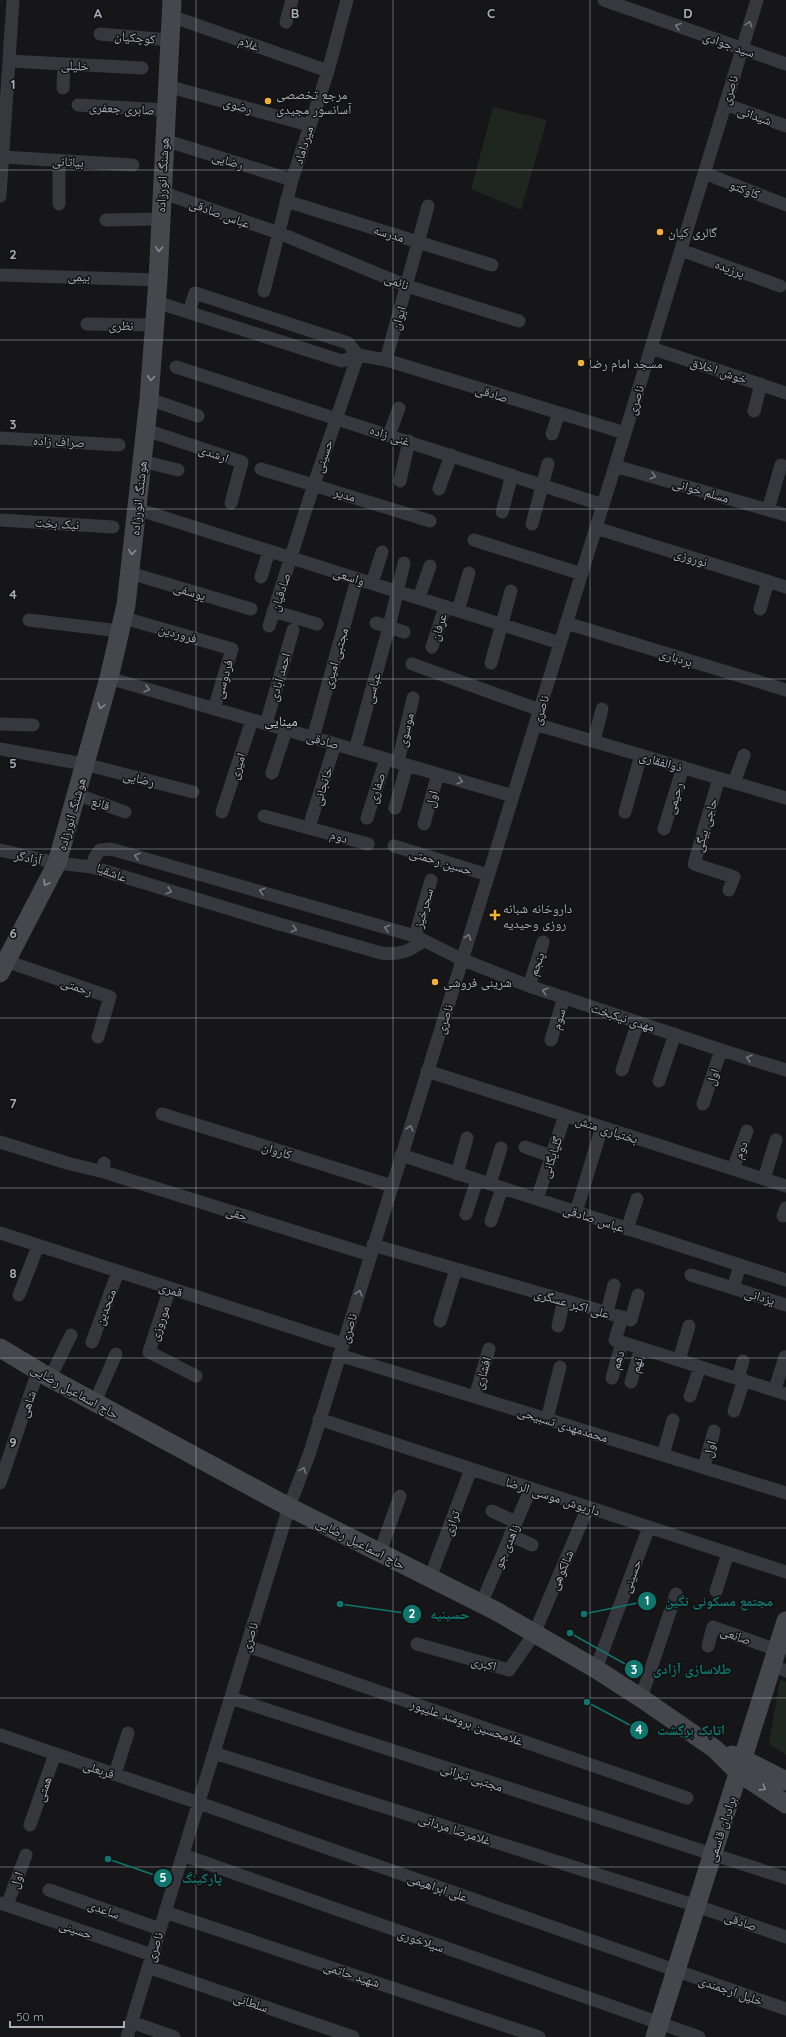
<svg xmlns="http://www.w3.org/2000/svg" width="786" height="2037" font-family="Quicksand,'Noto Naskh Arabic',sans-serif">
	<rect width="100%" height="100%" fill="#161618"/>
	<path fill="#1e261f" d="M493,107L547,120L521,210L471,189Z
		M780,1679L786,1682V1755L769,1744Z"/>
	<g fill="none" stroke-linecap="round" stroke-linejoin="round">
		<path stroke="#37383d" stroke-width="13" d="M604,0L786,64
			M171,16L328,71
			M286,22L292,0
			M100,34L169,40
			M9,61L142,68
			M167,86L309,125
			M63,88L64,64
			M725,104L786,126
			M78,105L166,110
			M164,140L292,180
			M3,157L133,165
			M59,161V204
			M704,173L786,205
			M161,192L279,233L407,286L519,321
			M0,196L13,0
			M286,201L492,265
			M106,220L160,219
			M681,250L780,286
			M0,275L158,280
			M264,291L292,180L328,71L347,0
			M156,302L342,361L358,355L386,360L625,433
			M189,312L195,293L348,343L358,355L314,484L269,626
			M87,324L155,325
			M651,348L786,393
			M386,360L428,206
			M176,367L603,505
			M149,399L198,416
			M754,411L761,384
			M146,430L242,462L231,503
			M552,434L559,413
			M389,435L399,408
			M0,438L119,445
			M142,461L178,470
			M615,466L786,515
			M261,469L430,521
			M400,481L409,441
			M439,489L451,455
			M137,509L560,643
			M768,510L781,465
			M502,512L512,475
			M0,520L113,527
			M532,524L548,464
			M596,528L786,587
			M474,540L582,574
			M130,573L251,609
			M261,577L269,551
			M372,583L382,552
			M419,598L430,566
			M760,609L768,581
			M273,611L317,624
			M458,611L469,573
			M124,618L232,649L214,709
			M29,620L120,631
			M376,623L404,632
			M566,623L786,690
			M432,647L445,607
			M491,663L511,591
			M412,664L540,710
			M109,678L513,796
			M0,724L33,725
			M266,724L293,630
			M535,724L786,798
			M313,738L357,579
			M594,741L602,709
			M0,749L84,764L193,792
			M355,750L389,627L404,563
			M398,762L413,698
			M272,773L286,730
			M719,778L694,864L734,877L729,890
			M734,783L744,755
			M76,794L125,812
			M395,808L407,765
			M222,812L252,720
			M625,812L641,755
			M264,816L368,844
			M367,818L386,759
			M424,824L438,774
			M309,827L335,744
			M664,829L683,767
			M394,846L488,875
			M0,850L57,863L92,867L269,921L381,953C400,955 408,952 423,941
			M92,867L95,857L100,850L111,849L415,936L461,959L529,986L721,1050L786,1070
			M415,936L431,880
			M6,961L110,997L98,1037
			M529,986L543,942
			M551,1040L564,997
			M622,1070L638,1022
			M427,1071L786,1186
			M659,1081L675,1034
			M703,1104L721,1050
			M162,1114L392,1186
			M0,1142L67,1163L104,1172
			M525,1147L551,1156
			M401,1155L786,1280
			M104,1163V1172L370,1255
			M733,1169L747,1131
			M457,1174L467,1138
			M764,1179L776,1140
			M490,1184L501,1148
			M537,1199L565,1115
			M576,1212L602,1127
			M466,1214L477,1180
			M783,1216L786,1208
			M491,1221L502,1188
			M627,1229L637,1199
			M0,1233L343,1344
			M373,1245L622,1317L615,1340L786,1394
			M740,1266L733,1288L786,1305
			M691,1275L733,1288
			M170,1288L149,1352L196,1376
			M19,1295L38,1246
			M607,1312L614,1285
			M622,1317L631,1320L638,1295
			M440,1321L456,1269
			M558,1326L564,1300
			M92,1342L118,1272
			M339,1355L786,1493
			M679,1360L689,1326
			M50,1378L71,1335
			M612,1378L622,1342
			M738,1378L743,1361
			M631,1382L641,1348
			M775,1389L785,1357
			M690,1396L700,1367
			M475,1397L489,1349
			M95,1402L116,1354
			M734,1411L744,1380
			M319,1419L786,1572
			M547,1419L560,1367
			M663,1455L673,1420
			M704,1467L714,1431
			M0,1483L38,1371
			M492,1511L516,1522
			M510,1535L532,1545
			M380,1552L400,1496
			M430,1578L471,1469
			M716,1591L728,1553
			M481,1604L531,1488
			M417,1644L509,1670L534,1634L588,1507
			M247,1646L687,1798
			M708,1646L713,1627L777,1650
			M772,1665L786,1671
			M596,1669L649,1527
			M231,1698L786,1878
			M641,1698L676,1594
			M0,1735L199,1803L786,2009
			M214,1753L697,1906L786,1937
			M115,1774L128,1733
			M30,1825L55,1754
			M183,1855L699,2037
			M49,1890L160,1929
			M0,1903L152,1955
			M7,1905L26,1855
			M165,1912L539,2037
			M148,1967L353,2037
			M131,2022L174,2037
			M127,2037L289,1507L310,1452L615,466L757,0"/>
		<path stroke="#45474d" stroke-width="19" d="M0,973L57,863L109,678L126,605L149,399L158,280L172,0
			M0,1348L50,1378L289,1507L496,1611L596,1669L641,1698L715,1749L739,1773L786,1804
			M732,1755L743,1759L786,1781
			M655,2037L786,1621"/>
	</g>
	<defs><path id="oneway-chevron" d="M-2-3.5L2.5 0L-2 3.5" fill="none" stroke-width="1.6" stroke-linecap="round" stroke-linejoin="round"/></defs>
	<g stroke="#757881">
		<use href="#oneway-chevron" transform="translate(749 24) rotate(-72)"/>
		<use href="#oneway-chevron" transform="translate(678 26) rotate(-160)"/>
		<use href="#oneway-chevron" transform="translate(653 476) rotate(16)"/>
		<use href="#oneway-chevron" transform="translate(147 689) rotate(16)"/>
		<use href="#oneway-chevron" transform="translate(460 781) rotate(16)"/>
		<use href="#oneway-chevron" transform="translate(137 856) rotate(-164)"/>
		<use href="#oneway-chevron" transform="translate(169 891) rotate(17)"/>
		<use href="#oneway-chevron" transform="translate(262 891) rotate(-164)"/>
		<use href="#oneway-chevron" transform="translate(387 928) rotate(-164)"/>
		<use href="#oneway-chevron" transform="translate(294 929) rotate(16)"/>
		<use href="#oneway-chevron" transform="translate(468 937) rotate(-72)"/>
		<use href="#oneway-chevron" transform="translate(545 991) rotate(-162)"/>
		<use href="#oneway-chevron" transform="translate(749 1058) rotate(-164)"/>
		<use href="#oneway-chevron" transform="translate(410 1128) rotate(-73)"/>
		<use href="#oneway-chevron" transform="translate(359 1293) rotate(-73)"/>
		<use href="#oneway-chevron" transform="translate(303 1470) rotate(-70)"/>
	</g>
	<g stroke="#858993">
		<use href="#oneway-chevron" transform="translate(159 249) rotate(92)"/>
		<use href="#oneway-chevron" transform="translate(151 378) rotate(94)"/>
		<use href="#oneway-chevron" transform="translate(132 552) rotate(96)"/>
		<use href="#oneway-chevron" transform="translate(101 706) rotate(106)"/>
		<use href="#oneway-chevron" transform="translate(46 883) rotate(118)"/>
		<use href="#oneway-chevron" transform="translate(763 1788) rotate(32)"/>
	</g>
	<path fill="none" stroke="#a8adb8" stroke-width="1" stroke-opacity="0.55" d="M196,0V2037M393,0V2037M590,0V2037M0,170H786M0,340H786M0,509H786M0,679H786M0,849H786M0,1018H786M0,1188H786M0,1358H786M0,1528H786M0,1698H786M0,1867H786"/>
	<g fill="#f2b134" stroke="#111113" stroke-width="1.5">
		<circle cx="268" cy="101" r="4"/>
		<circle cx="660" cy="232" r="4"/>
		<circle cx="581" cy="363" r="4"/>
		<path d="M493 909h4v4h4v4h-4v4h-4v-4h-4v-4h4z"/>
		<circle cx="435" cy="982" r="4"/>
	</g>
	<g text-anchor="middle" stroke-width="3" stroke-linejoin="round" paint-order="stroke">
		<g font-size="13" fill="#a8adb8" stroke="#111113">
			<text transform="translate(135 37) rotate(5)" y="5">کوچکیان</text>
			<text transform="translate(249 43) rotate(20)" y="5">غلام</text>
			<text transform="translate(729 44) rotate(19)" y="5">سید جوادی</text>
			<text transform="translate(75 65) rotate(3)" y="5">خلیلی</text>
			<text transform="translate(729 90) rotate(-73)" y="5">ناصری</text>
			<text transform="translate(238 105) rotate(16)" y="5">رضوی</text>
			<text transform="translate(122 108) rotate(3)" y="5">صابری جعفری</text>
			<text transform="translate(755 115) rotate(20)" y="5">شیدائی</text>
			<text transform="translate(303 145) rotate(-73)" y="5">میرداماد</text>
			<text transform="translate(228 160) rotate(17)" y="5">رضایی</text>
			<text transform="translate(68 161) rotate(3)" y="5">بیاتانی</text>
			<text transform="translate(162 175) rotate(-87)" y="5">هوشنگ انورزاده</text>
			<text transform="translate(745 189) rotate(21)" y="5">کاوکتو</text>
			<text transform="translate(220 213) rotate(20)" y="5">عباس صادقی</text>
			<text transform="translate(389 233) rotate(17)" y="5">مدرسه</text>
			<text transform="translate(730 268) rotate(20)" y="5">پرزیده</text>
			<text transform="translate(79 276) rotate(2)" y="5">بیمی</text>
			<text transform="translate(397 281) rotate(21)" y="5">نائمی</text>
			<text transform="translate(398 318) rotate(-74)" y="5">ایوان</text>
			<text transform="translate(121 325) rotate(1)" y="5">نظری</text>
			<text transform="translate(719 370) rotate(18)" y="5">خوش اخلاق</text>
			<text transform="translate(492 393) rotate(17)" y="5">صادقی</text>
			<text transform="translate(635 400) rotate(-73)" y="5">ناصری</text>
			<text transform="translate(390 435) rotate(18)" y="5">غنی زاده</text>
			<text transform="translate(59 441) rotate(3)" y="5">صراف زاده</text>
			<text transform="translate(214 453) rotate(19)" y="5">ارشدی</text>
			<text transform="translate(323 456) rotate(-71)" y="5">حسینی</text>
			<text transform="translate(701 490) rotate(16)" y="5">مسلم خوانی</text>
			<text transform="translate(345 494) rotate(17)" y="5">مدیر</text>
			<text transform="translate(138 498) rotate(-84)" y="5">هوشنگ انورزاده</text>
			<text transform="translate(57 523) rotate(3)" y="5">نیک بخت</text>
			<text transform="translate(691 557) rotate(17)" y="5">نوروزی</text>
			<text transform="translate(349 576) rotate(18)" y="5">واسعی</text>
			<text transform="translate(190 591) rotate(17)" y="5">یوسفی</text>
			<text transform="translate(280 592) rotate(-72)" y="5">صادقیان</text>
			<text transform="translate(438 627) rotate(-72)" y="5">عرفان</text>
			<text transform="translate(178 633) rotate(16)" y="5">فروردین</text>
			<text transform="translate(676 657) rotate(17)" y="5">بردباری</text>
			<text transform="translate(335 658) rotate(-74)" y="5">مجتبی امیری</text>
			<text transform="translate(279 677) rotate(-74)" y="5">احمد آبادی</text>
			<text transform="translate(223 679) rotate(-74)" y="5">فردوسی</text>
			<text transform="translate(372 688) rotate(-75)" y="5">عباسی</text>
			<text transform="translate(540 710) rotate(-73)" y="5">ناصری</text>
			<text transform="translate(405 730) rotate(-77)" y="5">موسوی</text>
			<text transform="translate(323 740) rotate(16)" y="5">صادقی</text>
			<text transform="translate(661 761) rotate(16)" y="5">ذوالفقاری</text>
			<text transform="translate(237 766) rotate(-72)" y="5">امیری</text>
			<text transform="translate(139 778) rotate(14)" y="5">رضایی</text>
			<text transform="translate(322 786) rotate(-73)" y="5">خانجانی</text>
			<text transform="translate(376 788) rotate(-73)" y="5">صفاری</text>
			<text transform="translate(674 798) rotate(-73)" y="5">رحیمی</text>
			<text transform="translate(431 799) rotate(-75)" y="5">اول</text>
			<text transform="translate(101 803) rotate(20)" y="5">قانع</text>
			<text transform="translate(71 814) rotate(-74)" y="5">هوشنگ انورزاده</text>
			<text transform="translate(705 825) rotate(-74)" y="5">حاجی بیگی</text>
			<text transform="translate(339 836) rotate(16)" y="5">دوم</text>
			<text transform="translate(28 857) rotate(12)" y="5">آزادگر</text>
			<text transform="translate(441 861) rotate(17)" y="5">حسین رحمتی</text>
			<text transform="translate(112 872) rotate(21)" y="5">عاشقیا</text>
			<text transform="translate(423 908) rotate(-74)" y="5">سحرخیز</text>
			<text transform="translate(536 964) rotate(-71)" y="5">پنجم</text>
			<text transform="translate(77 986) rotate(19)" y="5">رحمتی</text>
			<text transform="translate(623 1017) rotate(18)" y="5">مهدی نیکبخت</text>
			<text transform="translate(444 1019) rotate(-73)" y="5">ناصری</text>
			<text transform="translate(558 1019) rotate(-73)" y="5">سوم</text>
			<text transform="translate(712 1077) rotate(-71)" y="5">اول</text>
			<text transform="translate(607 1129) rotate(18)" y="5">بختیاری منش</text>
			<text transform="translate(277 1150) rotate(17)" y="5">کاروان</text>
			<text transform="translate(740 1150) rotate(-70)" y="5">دوم</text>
			<text transform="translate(551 1157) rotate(-72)" y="5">گلپایگانی</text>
			<text transform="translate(237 1213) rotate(17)" y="5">حقی</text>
			<text transform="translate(594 1218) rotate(18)" y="5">عباس صادقی</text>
			<text transform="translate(171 1289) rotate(18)" y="5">قمری</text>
			<text transform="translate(760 1296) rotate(17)" y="5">یزدانی</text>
			<text transform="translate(572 1303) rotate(16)" y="5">علی اکبر عسگری</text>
			<text transform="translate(105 1307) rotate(-69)" y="5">متحدین</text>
			<text transform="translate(159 1323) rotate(-71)" y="5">موروزی</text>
			<text transform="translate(348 1328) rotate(-73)" y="5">ناصری</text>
			<text transform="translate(617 1360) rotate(-74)" y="5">دهم</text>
			<text transform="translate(636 1365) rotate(-74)" y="5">نهم</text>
			<text transform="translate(482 1373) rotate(-74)" y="5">افشاری</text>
			<text transform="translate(75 1391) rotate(29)" y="5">حاج اسماعیل رضایی</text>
			<text transform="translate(27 1404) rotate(-71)" y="5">شاهی</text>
			<text transform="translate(563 1424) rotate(17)" y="5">محمدمهدی تسبیحی</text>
			<text transform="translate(709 1449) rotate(-74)" y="5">اول</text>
			<text transform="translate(553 1496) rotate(18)" y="5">داریوش موسی الرضا</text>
			<text transform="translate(451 1523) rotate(-70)" y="5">ترازی</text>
			<text transform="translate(361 1543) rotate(27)" y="5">حاج اسماعیل رضایی</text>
			<text transform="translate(506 1546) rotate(-67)" y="5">زاهدی جو</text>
			<text transform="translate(561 1570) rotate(-67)" y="5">شالکوهی</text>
			<text transform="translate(631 1576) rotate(-70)" y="5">حسینی</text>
			<text transform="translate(736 1635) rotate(20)" y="5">صانعی</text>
			<text transform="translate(249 1637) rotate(-73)" y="5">ناصری</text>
			<text transform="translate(484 1663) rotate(15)" y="5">اکبری</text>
			<text transform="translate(467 1722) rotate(19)" y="5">غلامحسین برومند علیپور</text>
			<text transform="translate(99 1769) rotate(19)" y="5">قربعلی</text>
			<text transform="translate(472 1777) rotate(18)" y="5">مجتبی تبرائی</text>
			<text transform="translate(43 1789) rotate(-71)" y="5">همتی</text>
			<text transform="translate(455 1829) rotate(18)" y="5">غلامرضا مردانی</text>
			<text transform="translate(721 1829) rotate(-72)" y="5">برادران قاسمی</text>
			<text transform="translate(16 1880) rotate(-70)" y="5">اول</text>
			<text transform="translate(438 1887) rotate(19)" y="5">علی ابراهیمی</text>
			<text transform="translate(104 1909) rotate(20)" y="5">ساعدی</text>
			<text transform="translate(741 1921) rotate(19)" y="5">صادقی</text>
			<text transform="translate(76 1929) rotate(19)" y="5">حسینی</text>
			<text transform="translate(421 1940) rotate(19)" y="5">سیلاخوری</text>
			<text transform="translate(154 1947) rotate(-73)" y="5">ناصری</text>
			<text transform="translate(352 1974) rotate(18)" y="5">شهید حاتمی</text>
			<text transform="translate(731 1990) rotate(19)" y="5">خلیل ارجمندی</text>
			<text transform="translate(251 2002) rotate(19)" y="5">سلطانی</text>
		</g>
		<g font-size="13" fill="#a8adb8" stroke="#111113" text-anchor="start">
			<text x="276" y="99">مرجع تخصصی<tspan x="276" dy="15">آسانسور مجیدی</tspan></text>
			<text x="668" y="237">گالری کیان</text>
			<text x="589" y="368">مسجد امام رضا</text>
			<text x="503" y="913">داروخانه شبانه<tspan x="503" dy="15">روزی وحیدیه</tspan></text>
			<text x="443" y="987">شرینی فروشی</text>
		</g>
		<g font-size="14" fill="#c9ccd4" stroke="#111113">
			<text x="281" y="726">مینایی</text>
		</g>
	</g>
	<g font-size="13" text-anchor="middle" font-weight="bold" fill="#a8adb8" stroke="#111113" stroke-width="3" stroke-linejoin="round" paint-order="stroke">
		<text x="98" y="18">A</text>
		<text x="295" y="18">B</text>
		<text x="491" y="18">C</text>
		<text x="688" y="18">D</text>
		<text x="13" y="89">1</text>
		<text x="13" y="259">2</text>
		<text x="13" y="429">3</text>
		<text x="13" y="599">4</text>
		<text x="13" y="768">5</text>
		<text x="13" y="938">6</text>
		<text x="13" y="1108">7</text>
		<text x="13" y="1278">8</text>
		<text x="13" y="1447">9</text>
	</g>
	<path fill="none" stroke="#0f766e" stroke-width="1.5" d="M584 1614L647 1601M340 1604L412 1614M570 1633L634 1669M587 1702L639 1730M108 1859L163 1878"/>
	<g fill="#0f766e" stroke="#111113" stroke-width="1.5">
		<circle cx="584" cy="1614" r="4"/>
		<circle cx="340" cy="1604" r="4"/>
		<circle cx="570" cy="1633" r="4"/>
		<circle cx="587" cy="1702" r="4"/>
		<circle cx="108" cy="1859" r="4"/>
		<circle cx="647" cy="1601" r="10"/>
		<circle cx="412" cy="1614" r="10"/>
		<circle cx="634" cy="1669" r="10"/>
		<circle cx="639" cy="1730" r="10"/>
		<circle cx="163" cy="1878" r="10"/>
	</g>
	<g font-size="12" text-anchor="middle" font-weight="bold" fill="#fff">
		<text x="647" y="1605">1</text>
		<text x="412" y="1618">2</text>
		<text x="634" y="1674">3</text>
		<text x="639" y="1734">4</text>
		<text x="163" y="1882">5</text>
	</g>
	<g font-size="14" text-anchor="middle" font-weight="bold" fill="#0f766e" stroke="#111113" stroke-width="3" stroke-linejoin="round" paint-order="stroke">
		<text x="719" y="1606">مجتمع مسکونی نگین</text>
		<text x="450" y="1619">حسینیه</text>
		<text x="692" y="1674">طلاسازی آزادی</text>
		<text x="691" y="1735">اتابک برگشت</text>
		<text x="202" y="1883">پارکینگ</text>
	</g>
	<path d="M10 2021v6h114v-6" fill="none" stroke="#a8adb8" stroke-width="2"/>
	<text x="16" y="2021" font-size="12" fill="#a8adb8" stroke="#111113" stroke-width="3" paint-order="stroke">50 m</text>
</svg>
